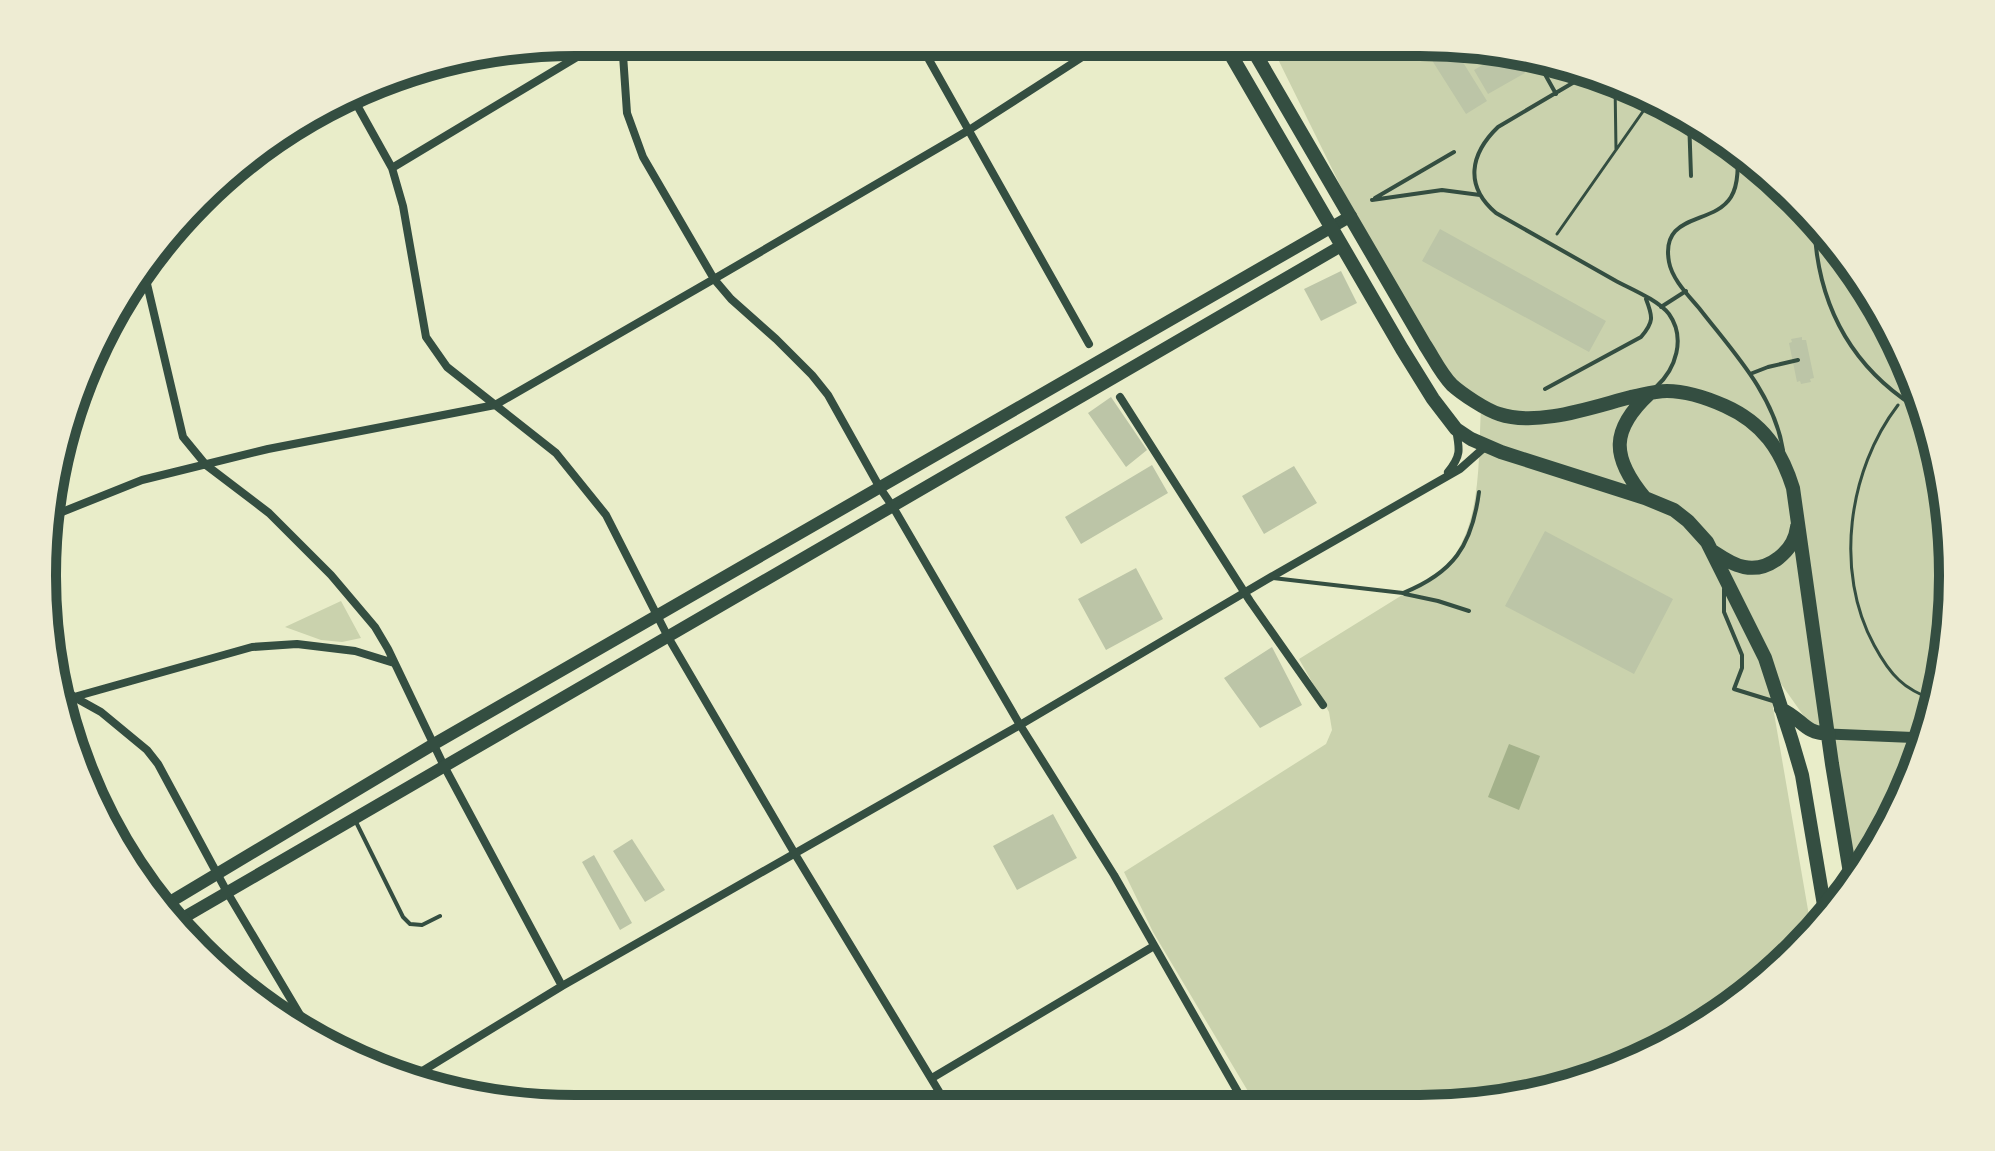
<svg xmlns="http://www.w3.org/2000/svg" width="1995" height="1151" font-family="'IBM Plex Serif',serif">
	<rect width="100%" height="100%" fill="#e9edc9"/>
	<path fill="#cad2ad" d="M1270,43H1455L1591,70L1716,132L1796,198L1863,279L1912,371L1943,471L1953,575L1943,679L1913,779L1863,871L1854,882L1828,733L1815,732L1765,661L1812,933L1796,953L1687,1037L1591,1081L1455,1108H1258L1153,932L1124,872L1326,744L1332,730L1329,712L1299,659L1441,571C1483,533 1478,460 1481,408L1455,385L1344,193Z
		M341,601L361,638L342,642L321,640L285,627Z"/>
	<path fill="#a3b18a" d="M1509,744L1540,756L1519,810L1488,797Z"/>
	<path fill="#bcc5a7" d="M1445,43H1451L1487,101L1466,114L1428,54Z
		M1503,53L1514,55L1525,73L1488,94L1474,70Z
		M1440,229L1606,321L1589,352L1422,261Z
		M1341,271L1357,303L1321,321L1304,289Z
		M1802,337V340H1806L1814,378L1810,379L1811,382L1801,384L1800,381L1797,382L1789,343L1792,342L1791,339Z
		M1111,397L1147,450L1126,467L1088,413Z
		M1152,465L1168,493L1081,544L1065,517Z
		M1294,466L1317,503L1264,534L1242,496Z
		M1545,531L1673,599L1634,674L1505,606Z
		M1136,568L1163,619L1106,650L1078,599Z
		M1272,647L1302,705L1260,728L1224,678Z
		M1053,814L1077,858L1017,890L993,846Z
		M632,839L665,890L645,902L613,851Z
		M594,855L632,923L620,930L582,862Z"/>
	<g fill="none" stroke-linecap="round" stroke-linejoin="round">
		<path stroke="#344e41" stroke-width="3" d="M1615,82L1616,150
			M1557,234L1651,100
			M1898,405C1848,470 1834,572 1874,645C1881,658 1888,670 1899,680C1909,690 1923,696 1936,701"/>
		<path stroke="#344e41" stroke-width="4" d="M1537,60L1556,94
			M1593,71L1498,127C1470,154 1464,186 1496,213C1536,236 1576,258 1616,281C1631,289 1658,300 1669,314C1686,338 1676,369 1656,387
			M1689,118L1691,176
			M1737,149C1738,164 1739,184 1731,197C1713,226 1660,212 1669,262C1672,279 1688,295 1699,308C1733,352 1774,394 1783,450
			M1375,198L1454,152
			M1372,200L1442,190L1480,195
			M1814,219C1816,305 1851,370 1925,413
			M1661,307L1686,291
			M1750,374L1768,367L1798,360
			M1545,389L1641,337C1654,322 1653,317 1646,299
			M1273,578L1403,593C1453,573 1472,546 1479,492
			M1724,589V612L1742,655V668L1734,689L1773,701
			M1405,594L1438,601L1469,611
			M355,820L403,917L410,924L422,925L440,916"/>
		<path stroke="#344e41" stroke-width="8" d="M618,42L623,55L627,113L643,157L714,279L731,299L776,339L812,375L828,395L880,488L893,507L1020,725L1114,875L1247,1108
			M919,42L1089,344
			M353,98L392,168L403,206L426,337L447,367L556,453L606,515L668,637L795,854L949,1108
			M392,168L602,42
			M143,267L183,437L206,465L269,513L331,575L375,627L388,649L444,766L562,986
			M1120,397L1250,601L1323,705
			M1448,472C1461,456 1460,450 1456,430
			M52,516L142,480L268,449L495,405L714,279L969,130L1104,43
			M60,683L74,697L101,712L147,750L158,764L227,892L312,1035
			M64,702L74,697L252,647L297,644L355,651L394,663
			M932,1078L1154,946
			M406,1081L562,986L1020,725L1271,577L1460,469L1486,446"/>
		<path stroke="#344e41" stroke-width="11" d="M1829,734L1925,738"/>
		<path stroke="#344e41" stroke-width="12" d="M160,908L434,744L1351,216
			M176,922L1341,246"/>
		<path stroke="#344e41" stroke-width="14" d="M1224,43L1402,349L1433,399L1456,429L1471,439L1501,452L1645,498L1674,510L1688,521L1707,542L1765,658L1792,741L1802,775L1826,917
			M1249,43L1425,345C1433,357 1441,374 1452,385C1462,394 1486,410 1499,414C1538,427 1592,407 1631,397C1642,395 1654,391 1667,391C1687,391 1707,398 1725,406C1763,423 1781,450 1793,488L1832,764L1852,885
			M1645,498C1611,457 1610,430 1650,393
			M1714,552C1723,558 1733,565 1744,567C1769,572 1794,551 1797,527
			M1781,709C1803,719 1803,733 1829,734"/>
	</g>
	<path d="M0 0H1995V1151H0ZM575 56H1420A519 519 0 0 1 1939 575V576A519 519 0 0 1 1420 1095H575A519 519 0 0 1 56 576V575A519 519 0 0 1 575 56Z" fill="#eeecd3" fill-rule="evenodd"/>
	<path fill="none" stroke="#344e41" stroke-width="10" d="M575 56H1420A519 519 0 0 1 1939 575V576A519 519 0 0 1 1420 1095H575A519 519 0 0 1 56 576V575A519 519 0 0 1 575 56Z"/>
</svg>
